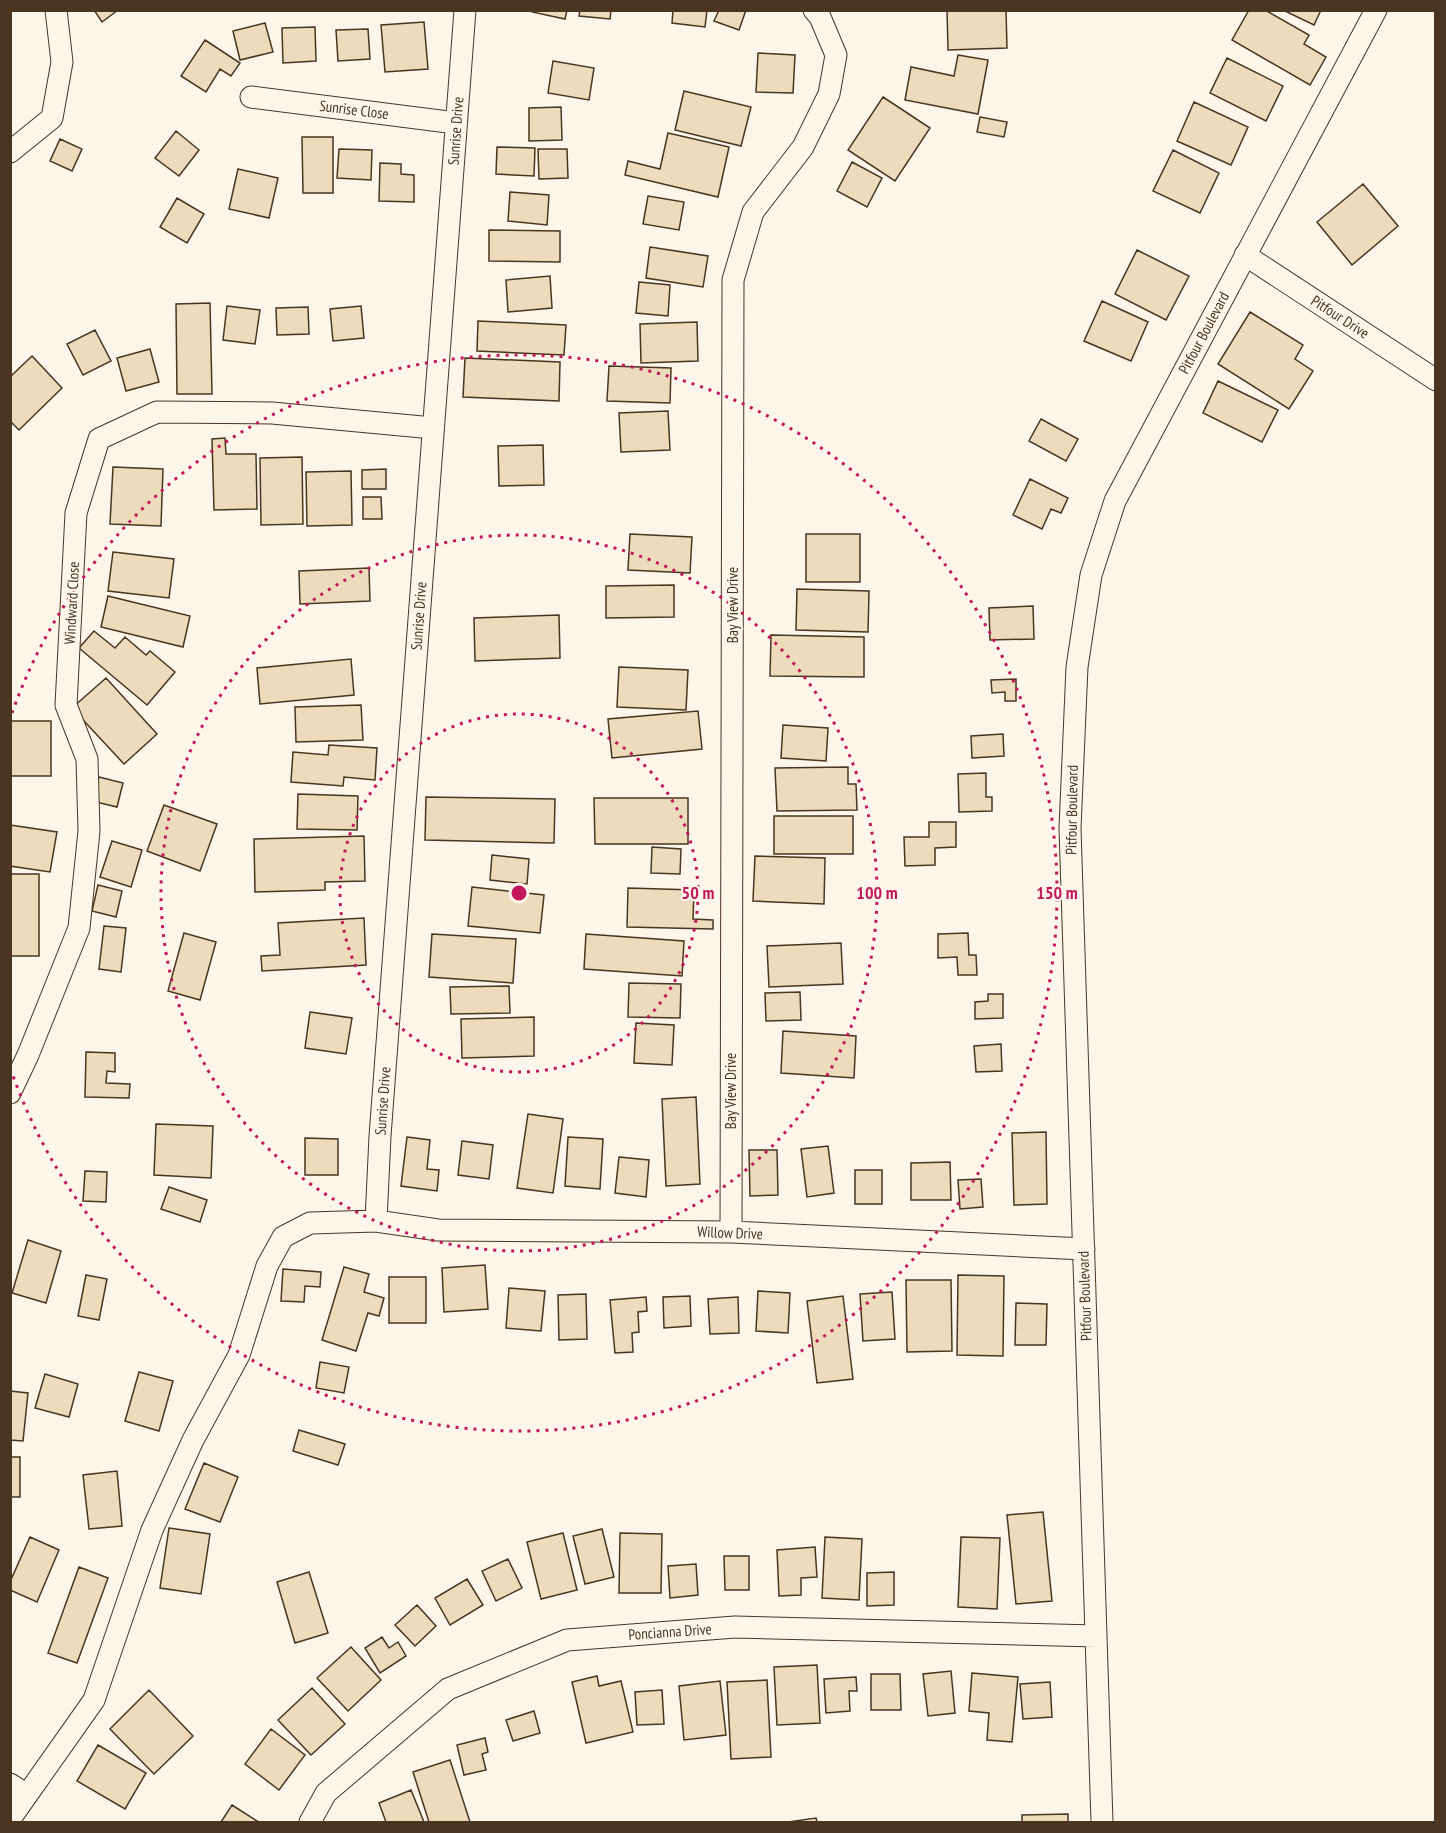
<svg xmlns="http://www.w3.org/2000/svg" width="1446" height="1833" font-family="'PT Sans Narrow',sans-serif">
	<rect width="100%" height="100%" fill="#fbf6e9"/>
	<path fill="#ecdcbc" stroke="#4a3520" stroke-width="1.5" d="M94,10H118L102,22Z
		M532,10H567L565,19L532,12Z
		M580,10H611L610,19L579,16Z
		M673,10H707L705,27L672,23Z
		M719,10H746L739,30L714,21Z
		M947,10H1006L1007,48L948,50Z
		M1249,10H1265L1309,35L1304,44L1326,57L1310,85L1232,40Z
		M1283,10H1321L1314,25Z
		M424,22L428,69L385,72L381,25Z
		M265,23L273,52L240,60L233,31Z
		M315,27L316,61L283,63L282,28Z
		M368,29L370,59L338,61L336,30Z
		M205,40L240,63L231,76L220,69L206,92L181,76Z
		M758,53L795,55L793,93L756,92Z
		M958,55L988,60L978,114L905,100L911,67L954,76Z
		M1227,58L1283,86L1266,121L1210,93Z
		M553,61L594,68L589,100L548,93Z
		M684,91L751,107L741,146L675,130Z
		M883,97L930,128L895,181L848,150Z
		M1194,102L1248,127L1231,165L1177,141Z
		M561,107L562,140L529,141V108Z
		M980,117L1007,122L1004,137L977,132Z
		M176,131L199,150L179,176L155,158Z
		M668,133L729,147L718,197L625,175L628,161L660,169Z
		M302,137H333V193H303Z
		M60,139L82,149L72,171L50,161Z
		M497,147L535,148L534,176L496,174Z
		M339,149L372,150L371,180L337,178Z
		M538,149H567L568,178L539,179Z
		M1173,150L1219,173L1200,213L1153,191Z
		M852,162L882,178L867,207L837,191Z
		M380,163L401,164V174L414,175V202L379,201Z
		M238,169L278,178L269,218L229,209Z
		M1363,184L1398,226L1352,265L1317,222Z
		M510,192L549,195L547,225L508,221Z
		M648,196L684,202L679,230L643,224Z
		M177,198L204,214L187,243L160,227Z
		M489,230L560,231V262L489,261Z
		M650,247L708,256L703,287L646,278Z
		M1137,250L1189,276L1166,320L1115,294Z
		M550,276L552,308L508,312L506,280Z
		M639,282L670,285L668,316L636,313Z
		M1102,301L1148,322L1131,361L1084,341Z
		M210,303L212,394H177L176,304Z
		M227,306L260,310L255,344L223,340Z
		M361,306L364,338L333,341L330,309Z
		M308,307L309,334L277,335L276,308Z
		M1250,312L1303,345L1295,359L1313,371L1289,409L1218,364Z
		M478,321L566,325L564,355L477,351Z
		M697,322L698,361L641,363L640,324Z
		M95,330L111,361L83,375L67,344Z
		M150,349L159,382L126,391L117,358Z
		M32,356L62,388L19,430L10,421V377Z
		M465,358L560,362L559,401L463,397Z
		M609,366L671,368L670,403L607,401Z
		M1218,381L1278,410L1262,442L1203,413Z
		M668,411L670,450L621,452L619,413Z
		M1041,419L1078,439L1066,461L1029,441Z
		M225,438L226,454H256L257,509L214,510L212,439Z
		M543,445L544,485L499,486L498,446Z
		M302,457L303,524L261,525L260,458Z
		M113,467L163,469L161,526L110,524Z
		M386,469V489H362V470Z
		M351,471L352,525L307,526L306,472Z
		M1030,479L1068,498L1061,513L1051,509L1042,529L1013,515Z
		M363,497H381L382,519H363Z
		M630,534L692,537L690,573L628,570Z
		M806,534H860V582H806Z
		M113,552L174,559L169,598L108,591Z
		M369,568L370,601L300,604L299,571Z
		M674,585V617L606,618V586Z
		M797,589L869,591L868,632L796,630Z
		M108,596L190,616L183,647L101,627Z
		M1033,606L1034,639L990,640L989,608Z
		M559,615L560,658L475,661L474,618Z
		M94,631L115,648L125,637L146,655L150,651L175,672L147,705L79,648Z
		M771,635L864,637V677L770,676Z
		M351,659L354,695L260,704L257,668Z
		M619,667L688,670L686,710L617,707Z
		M106,678L157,734L124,764L72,708Z
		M1016,679V701H1005V692L992,693L991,680Z
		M361,705L363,740L296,742L295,707Z
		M698,711L702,749L612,758L608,719Z
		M10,721H51V776H10Z
		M783,725L828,728L826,761L781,758Z
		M1003,734L1004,756L972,758L971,736Z
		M329,745L377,748L375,780L344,777L343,786L291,782L293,752L328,755Z
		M848,767V784H856L857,810L777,811L775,768Z
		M986,773V797H992V811L959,812L958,774Z
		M99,777L123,783L117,807L92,801Z
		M298,794L358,796L357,830L297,829Z
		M426,797L555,799L554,843L425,840Z
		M594,798H688V844H595Z
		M164,805L217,824L200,871L147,851Z
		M774,816H853V854H774Z
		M929,822H956V847L935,848V865L905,866L904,837H929Z
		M10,825L57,832L50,872L10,866Z
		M364,836L365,881L325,882V890L255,892L254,839Z
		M112,841L142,850L131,887L100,877Z
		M652,847L681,849L680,874L651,873Z
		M492,855L529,859L527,884L490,880Z
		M755,856L825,858L824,904L753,901Z
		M10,874H39V956H10Z
		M98,885L122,891L116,917L92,911Z
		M472,887L544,895L540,933L468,926Z
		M628,888L694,890L693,919L713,920V929L627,927Z
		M364,918L366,965L262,971L261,956L280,955L278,923Z
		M104,926L126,928L121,972L99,969Z
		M184,933L216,942L200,1000L168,991Z
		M968,933L969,955H976L977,975H958L957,957L938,958V934Z
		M432,934L516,939L513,983L429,977Z
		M586,934L684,941L682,976L584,969Z
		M841,943L843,984L769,987L767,946Z
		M629,983L681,984L680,1018L628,1017Z
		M509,986L510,1013L451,1014L450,987Z
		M800,992L801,1020L766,1021L765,993Z
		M988,994H1003V1018L975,1019V1002L988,1001Z
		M310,1012L352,1018L346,1054L305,1048Z
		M534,1017V1056L462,1058L461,1019Z
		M636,1023L674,1025L672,1065L634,1063Z
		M783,1031L856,1036L854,1078L781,1073Z
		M1001,1044L1002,1071L976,1072L974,1046Z
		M86,1052L115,1053V1072L107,1071L106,1083L130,1084L129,1098L85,1097Z
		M696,1097L700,1184L666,1186L662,1099Z
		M528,1114L563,1119L553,1193L517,1188Z
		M156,1124L213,1126L211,1178L154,1175Z
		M1046,1132L1047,1204L1014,1205L1012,1133Z
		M407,1137L430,1140L427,1169L439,1170L437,1191L401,1186Z
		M568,1137L603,1139L600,1189L565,1186Z
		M305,1138L338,1139V1175H305Z
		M462,1141L493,1145L489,1179L458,1175Z
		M828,1146L834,1193L807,1197L801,1149Z
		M749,1150H777L778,1195L750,1196Z
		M619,1157L649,1160L646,1197L615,1193Z
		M950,1162L951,1200H911V1163Z
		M855,1170H882V1204H855Z
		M85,1171L107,1172L106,1202L83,1201Z
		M981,1179L983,1207L960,1209L958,1180Z
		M169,1187L207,1200L200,1222L161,1209Z
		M28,1240L61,1251L46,1303L12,1293Z
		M485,1265L488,1309L444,1312L442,1268Z
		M344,1267L369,1274L364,1292L384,1298L379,1316L368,1313L356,1351L322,1340Z
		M283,1269L321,1272L320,1287L305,1286L304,1302L281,1301Z
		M86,1275L107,1279L99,1320L78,1316Z
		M958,1275L1004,1276L1003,1356L957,1355Z
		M389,1277H426V1323H389Z
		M906,1280H951L952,1351L907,1352Z
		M509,1288L545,1291L541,1331L506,1328Z
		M758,1291L790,1293L788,1333L756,1331Z
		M892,1292L895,1339L863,1341L860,1294Z
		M586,1294L587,1339L559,1340L558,1295Z
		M690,1296L691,1326L664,1328L663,1297Z
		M843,1296L853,1379L817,1383L807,1301Z
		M646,1297L647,1311L638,1312L639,1332L632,1333L633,1352L615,1353L610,1300Z
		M738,1297L739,1333L710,1334L708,1299Z
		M1016,1303L1047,1304L1046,1345H1015Z
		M320,1362L349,1367L344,1393L316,1388Z
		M139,1372L173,1381L159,1431L125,1421Z
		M45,1374L78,1384L69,1417L35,1408Z
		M10,1391L28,1393L23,1441L10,1440Z
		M299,1430L345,1444L338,1465L293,1451Z
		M10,1457H20V1497H10Z
		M204,1463L238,1477L220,1522L185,1509Z
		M117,1471L122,1526L89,1529L83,1475Z
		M1043,1512L1052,1601L1016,1604L1007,1515Z
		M169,1528L210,1534L201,1594L160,1588Z
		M602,1529L614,1577L585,1584L573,1536Z
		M563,1533L577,1590L541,1599L527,1542Z
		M620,1533L662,1534L661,1593H619Z
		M30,1537L59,1550L37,1602L10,1590V1582Z
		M825,1537L862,1539L859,1600L822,1598Z
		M961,1537L1000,1538L997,1609L958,1607Z
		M815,1547L817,1577L801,1578V1595L779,1596L777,1550Z
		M724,1556H749V1590H725Z
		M508,1559L522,1588L496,1601L482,1571Z
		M696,1564L698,1595L670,1598L668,1566Z
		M79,1567L108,1578L77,1663L48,1653Z
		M309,1572L328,1633L295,1643L277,1582Z
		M894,1572V1605L867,1606V1573Z
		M467,1579L483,1605L450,1625L435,1598Z
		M417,1605L436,1626L415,1646L395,1625Z
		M382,1637L389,1648L398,1642L406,1656L380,1673L365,1648Z
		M351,1647L381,1680L348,1711L317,1678Z
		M817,1665L820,1723L777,1725L774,1667Z
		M951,1671L955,1713L928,1716L923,1674Z
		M972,1673L1018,1677L1012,1742L987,1740L989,1713L969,1711Z
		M871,1674H900L901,1710H871Z
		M597,1676L599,1686L621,1681L633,1732L586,1743L572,1682Z
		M856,1677L857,1691H849L850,1711L826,1713L824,1679Z
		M767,1680L771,1757L731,1759L727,1682Z
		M720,1681L726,1735L684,1740L679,1686Z
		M1050,1682L1052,1717L1023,1719L1020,1684Z
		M312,1688L345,1724L311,1755L278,1720Z
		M149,1690L193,1736L154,1774L110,1729Z
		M662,1690L664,1724L637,1725L635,1692Z
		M534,1711L540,1733L513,1741L506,1720Z
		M271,1729L305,1755L279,1790L245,1764Z
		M485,1738L488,1752L482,1754L486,1770L464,1775L457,1745Z
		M98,1745L146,1773L125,1809L77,1781Z
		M450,1760L470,1822H429L413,1772Z
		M411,1790L424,1822H386L379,1803Z
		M232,1805L257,1821L255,1822H221Z
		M1068,1814V1822H1022V1815Z
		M816,1818L817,1822H788Z"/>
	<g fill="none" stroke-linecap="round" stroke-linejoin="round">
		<g stroke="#4a3520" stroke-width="23">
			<path id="street" d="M251,97L456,123
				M10,152L52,118L62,62L56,10
				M1245,255L1436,380
				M10,1093L28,1055L79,928L89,831L87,759L66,705L76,513L99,439L157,412L272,413L433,428
				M376,1221L380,1136L465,10
				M731,1232L733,280L753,212L803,147L829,94L836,55L820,17L814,10
				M10,1784L27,1795L94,1700L152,1530L193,1440L239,1355L267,1266L283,1237L310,1223L376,1221L438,1230L731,1232L1084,1249
				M10,1819L27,1795
				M310,1822L326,1793L448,1689L567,1640L735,1627L1096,1636
				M1102,1822L1070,828L1077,667L1091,575L1115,501L1376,10"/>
		</g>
		<use href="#street" stroke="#fbf6e9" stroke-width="21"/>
	</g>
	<g fill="none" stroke="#c2185b" stroke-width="3" stroke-dasharray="3 6">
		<circle cx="519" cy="893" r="179"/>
		<circle cx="519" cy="893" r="358"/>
		<path d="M12 713A538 538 0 1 1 12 1073"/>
	</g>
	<g text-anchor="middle" stroke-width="4.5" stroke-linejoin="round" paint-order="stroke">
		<g font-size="15" fill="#4a3520" stroke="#fbf6e9">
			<text transform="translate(354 110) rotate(7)" y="5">Sunrise Close</text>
			<text transform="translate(456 131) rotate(-86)" y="5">Sunrise Drive</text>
			<text transform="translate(1340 317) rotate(33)" y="5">Pitfour Drive</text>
			<text transform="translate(1204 333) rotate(-62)" y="5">Pitfour Boulevard</text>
			<text transform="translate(72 603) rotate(-87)" y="5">Windward Close</text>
			<text transform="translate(733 605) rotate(-90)" y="5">Bay View Drive</text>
			<text transform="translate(419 616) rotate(-86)" y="5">Sunrise Drive</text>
			<text transform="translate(1072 810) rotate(-89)" y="5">Pitfour Boulevard</text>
			<text transform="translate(731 1091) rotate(-90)" y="5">Bay View Drive</text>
			<text transform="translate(383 1101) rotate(-86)" y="5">Sunrise Drive</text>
			<text transform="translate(730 1233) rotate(2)" y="5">Willow Drive</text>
			<text transform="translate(1085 1296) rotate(-92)" y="5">Pitfour Boulevard</text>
			<text transform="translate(670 1632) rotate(-4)" y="5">Poncianna Drive</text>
		</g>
	</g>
	<circle cx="519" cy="893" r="9" fill="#c2185b" stroke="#fbf6e9" stroke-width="3"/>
	<g font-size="18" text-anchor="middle" font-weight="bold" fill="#c2185b" stroke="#fbf6e9" stroke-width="4.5" stroke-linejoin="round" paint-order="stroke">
		<text x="698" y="899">50 m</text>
		<text x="877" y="899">100 m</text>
		<text x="1057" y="899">150 m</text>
	</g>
	<rect width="1446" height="1833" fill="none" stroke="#4a3520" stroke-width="24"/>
</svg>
